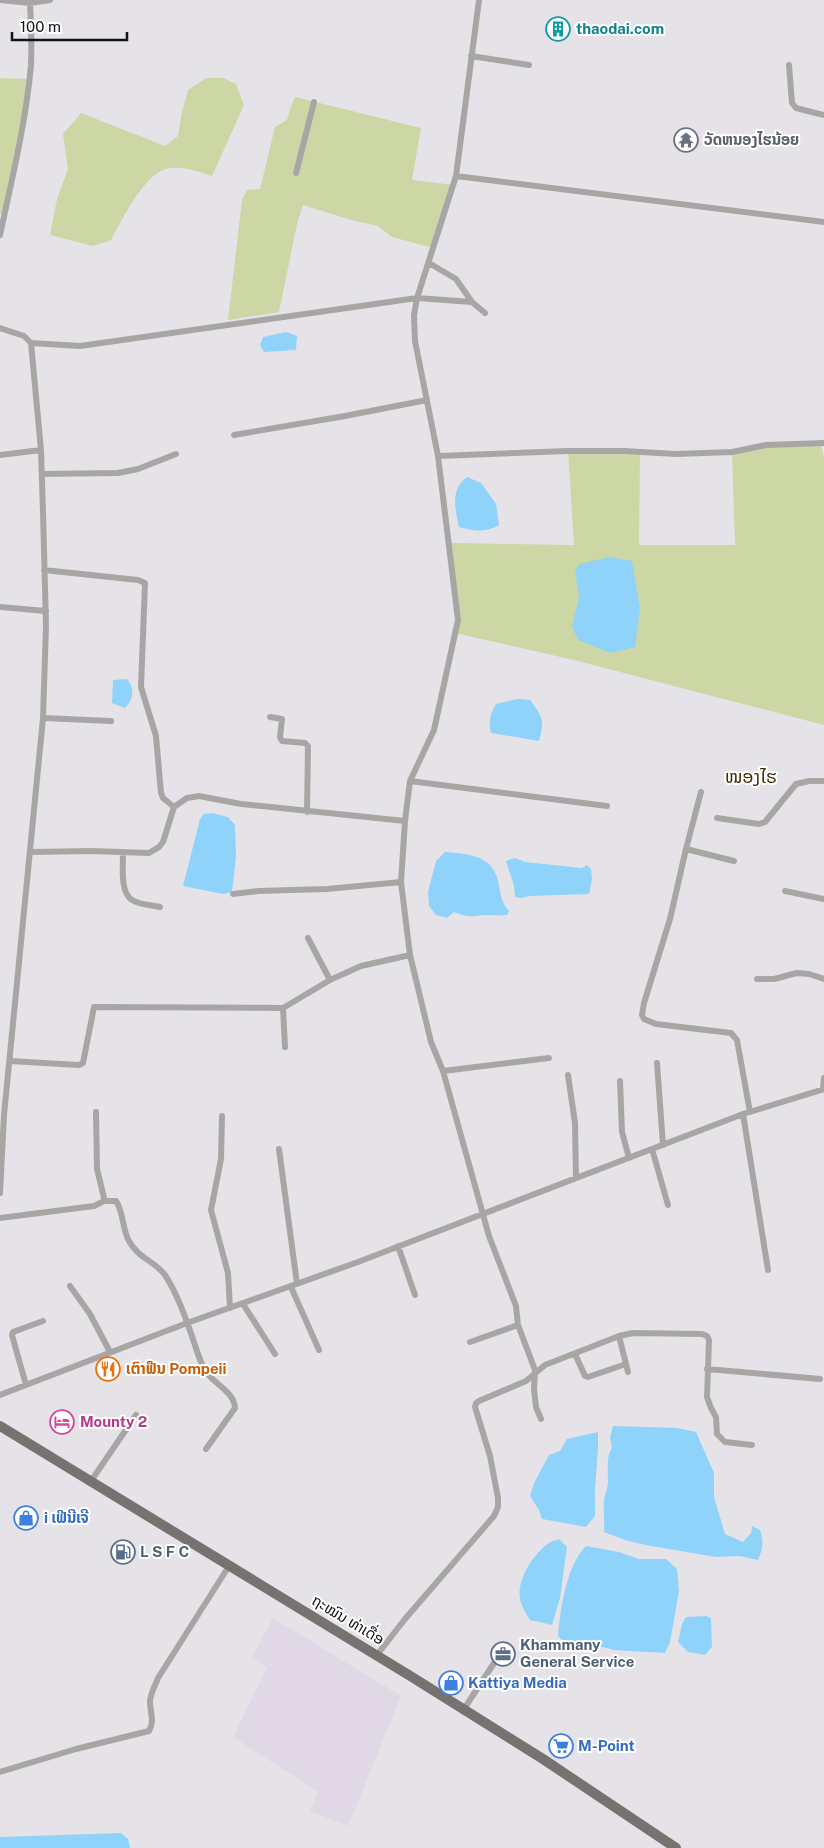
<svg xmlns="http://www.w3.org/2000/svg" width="824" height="1848" font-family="'Public Sans','Noto Sans Lao',sans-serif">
	<rect width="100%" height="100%" fill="#e6e3e8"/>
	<path fill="#e0d8e4" d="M273,1618L401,1696L348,1826L310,1811L318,1792L233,1737L267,1668L252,1657Z"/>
	<path fill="#cdd6a5" d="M0,78L29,79L5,214H0Z
		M206,78H223L236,84L244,105L212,176C199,172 185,167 171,168C146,169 122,220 111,240L93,246L50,235L57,199L68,169L63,134L81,113L165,146L178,136L182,112L188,90Z
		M295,97L421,128L412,180L454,185L433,248L392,237L378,226L351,220L303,205L297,224L279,312L228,320L242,200L247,190L260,189L275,127L287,120L291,106Z
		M821,443L824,459V725L578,661L455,633L458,620L449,543L574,545L568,451L640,452L639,545H735L732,452L766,445Z"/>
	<path fill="#8fd3fa" d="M286,332L297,336L296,350L264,352L260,345L263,337Z
		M467,477L481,483L496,504L499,525C486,533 473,531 459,527C455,508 450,490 467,477Z
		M609,557L632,561L640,608L635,647L611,653L578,640L572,626L579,597L575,570L580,564Z
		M127,679C135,688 134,699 125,708L112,703L113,680Z
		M518,699L530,700C542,716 545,720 539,741L491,733C488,723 490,714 496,704Z
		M212,813L228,817L235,825L236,856L232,892L223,894L183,886L200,819L204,814Z
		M445,852C470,854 495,855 499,886C501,895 502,904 509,911L507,915C500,916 493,915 486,915C473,916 468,918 454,912L447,918L436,915L429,906L428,892L436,861Z
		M515,858L525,862L582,868L587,865L591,869L592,879L589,894L530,896L521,898L515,897L514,886L506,861Z
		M613,1426L677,1428L696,1432L714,1473V1497L725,1534L743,1542L751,1533L752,1526L760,1530C764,1542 763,1549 758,1560L739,1556L716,1557L651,1546L628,1541L604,1532C605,1522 603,1511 604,1500C605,1494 608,1488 608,1481C608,1471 606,1456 612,1448L610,1437Z
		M598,1432V1449L595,1488V1516L586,1527L542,1519L539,1510L530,1496L534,1483L549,1455L560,1451L567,1439Z
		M559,1539L567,1547L560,1598L552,1625L530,1620C526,1613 521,1606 520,1598C517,1580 532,1557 545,1546C549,1542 554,1541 559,1539Z
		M586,1546L619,1552L639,1559H666L677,1569L679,1591L670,1642L665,1653L614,1650L603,1647H589L566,1644L558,1636C560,1610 567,1564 586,1546Z
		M706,1616L711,1618L712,1647L705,1655L688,1652L678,1642L682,1624L686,1617Z
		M121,1833L128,1839L130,1848H0V1837Z"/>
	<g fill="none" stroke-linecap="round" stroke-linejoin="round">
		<path stroke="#a8a6a5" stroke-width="6" d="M0,0L30,3L50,0
			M479,0L456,176L417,298L414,315L415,341L438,456L458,620L434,730L410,781L405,821L401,882L410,955L431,1042L443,1071L489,1236L516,1306L518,1325L535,1370L534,1389L536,1407L541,1419
			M471,56L529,65
			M789,65L792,103L796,108L824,115
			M296,173L314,102
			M456,176L824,222
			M0,235C12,179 26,122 31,65C32,44 31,23 30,3
			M429,263L456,279L472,302
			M0,328L24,336L31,343L80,346L417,298L472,302L485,313
			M234,435L345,416L427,400
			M0,455L41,450
			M438,456L568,451H624L676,454L732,452L766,445L824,443
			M42,474L118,473L138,469L176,454
			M44,570L138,580L145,583L141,687L156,736L161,793L163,798L174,807
			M0,607L46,611
			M270,717L282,719L280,737L282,741L305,743L308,746L307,812
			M43,718L111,721
			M410,781L607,806
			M701,792L686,849L670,919L644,1003L642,1015L644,1019L656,1024L731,1033L737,1040L750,1112
			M717,818L759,824L765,822L796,784L809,781H824
			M686,849L734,861
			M30,852L91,851L149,853L159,847L163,842L174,807L187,798L199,796L241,804L405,821
			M123,853C123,866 120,893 132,900C140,905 151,905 160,907
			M785,891L824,899
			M233,894L259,891L327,889L401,882
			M308,938L330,980
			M757,979H774L797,973L809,974L824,979
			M283,1008L285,1047
			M10,1061L79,1065L83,1063L94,1007L283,1008L330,980L361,966L410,955
			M657,1063L663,1145
			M443,1071L549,1058
			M568,1075L575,1123L576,1178
			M620,1081L622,1132L629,1158
			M823,1089L824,1078
			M96,1112L97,1169L104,1198V1201
			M743,1114L768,1270
			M222,1116L221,1159L211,1210L228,1273L230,1308
			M279,1149L297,1284
			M652,1149L668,1205
			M0,1193L4,1115L43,718L46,626L43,512L41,450L31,343
			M0,1218L94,1206L104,1201H116C124,1213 122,1229 129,1241C138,1258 156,1262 165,1275C178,1295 186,1319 194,1342C197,1351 200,1362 205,1370C213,1384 234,1391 235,1408L206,1449
			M398,1246L415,1295
			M70,1286L90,1314L110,1352
			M291,1287L319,1350
			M243,1304L275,1354
			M619,1336L628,1372
			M470,1342L518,1325
			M575,1354L585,1376L588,1377L626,1364
			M707,1369L820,1379
			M26,1385L12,1335L13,1332L43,1321
			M0,1395L187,1323L358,1262L743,1114L824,1089
			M91,1481L136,1415
			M377,1655L405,1619L494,1516L498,1507V1498L490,1456L475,1407L476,1403L479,1401L526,1381L545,1365L619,1336L633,1333L702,1334L707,1336L709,1340L707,1397L711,1408L716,1417L717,1434L725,1442L752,1445
			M464,1709L496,1660
			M0,1772L76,1749L149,1731C155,1721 150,1713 150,1702C150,1694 155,1686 158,1678L229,1566"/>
		<path stroke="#767270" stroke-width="10" d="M0,1426L412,1677L543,1759L676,1848"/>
	</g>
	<defs>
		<g id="building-ring" transform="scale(1.25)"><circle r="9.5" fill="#fff" stroke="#0f9aa8" stroke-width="1.5"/><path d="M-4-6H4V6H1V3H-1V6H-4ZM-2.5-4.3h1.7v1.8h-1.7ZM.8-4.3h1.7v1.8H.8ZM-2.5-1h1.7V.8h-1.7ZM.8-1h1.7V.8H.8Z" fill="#0f9aa8"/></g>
		<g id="temple-ring" transform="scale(1.25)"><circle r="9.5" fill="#fff" stroke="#6b7280" stroke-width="1.5"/><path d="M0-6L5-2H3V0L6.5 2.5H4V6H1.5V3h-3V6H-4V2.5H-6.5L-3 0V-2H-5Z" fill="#6b7280"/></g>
		<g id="restaurant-ring" transform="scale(1.25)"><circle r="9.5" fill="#fff" stroke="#e8710a" stroke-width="1.5"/><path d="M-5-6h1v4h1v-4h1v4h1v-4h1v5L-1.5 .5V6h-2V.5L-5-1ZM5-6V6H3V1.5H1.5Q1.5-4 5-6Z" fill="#e8710a"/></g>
		<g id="hotel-ring" transform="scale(1.25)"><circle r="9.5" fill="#fff" stroke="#d1479c" stroke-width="1.5"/><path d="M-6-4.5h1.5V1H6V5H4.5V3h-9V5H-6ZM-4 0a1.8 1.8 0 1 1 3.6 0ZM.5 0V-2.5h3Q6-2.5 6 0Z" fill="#d1479c"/></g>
		<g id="shop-ring" transform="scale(1.25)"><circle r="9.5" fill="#fff" stroke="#3f7fe0" stroke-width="1.5"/><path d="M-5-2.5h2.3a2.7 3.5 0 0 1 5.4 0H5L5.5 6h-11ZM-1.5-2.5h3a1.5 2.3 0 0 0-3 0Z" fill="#3f7fe0"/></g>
		<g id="fuel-ring" transform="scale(1.25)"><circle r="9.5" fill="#fff" stroke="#5c6f8a" stroke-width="1.5"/><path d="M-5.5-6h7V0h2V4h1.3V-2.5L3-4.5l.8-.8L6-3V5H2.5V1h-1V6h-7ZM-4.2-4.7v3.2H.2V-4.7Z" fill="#5c6f8a"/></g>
		<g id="office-ring" transform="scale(1.25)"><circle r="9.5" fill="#fff" stroke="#5c6f8a" stroke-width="1.5"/><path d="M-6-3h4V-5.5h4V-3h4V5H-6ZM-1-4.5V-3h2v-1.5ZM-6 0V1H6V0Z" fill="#5c6f8a"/></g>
		<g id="supermarket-ring" transform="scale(1.25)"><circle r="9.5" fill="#fff" stroke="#3f7fe0" stroke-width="1.5"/><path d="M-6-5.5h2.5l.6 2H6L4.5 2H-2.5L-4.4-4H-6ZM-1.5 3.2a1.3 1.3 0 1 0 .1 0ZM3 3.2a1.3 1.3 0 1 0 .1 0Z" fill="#3f7fe0"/></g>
	</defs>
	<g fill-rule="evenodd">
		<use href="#building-ring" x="558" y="29"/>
		<use href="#temple-ring" x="686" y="140"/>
		<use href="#restaurant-ring" x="108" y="1369"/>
		<use href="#hotel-ring" x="62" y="1422"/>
		<use href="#shop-ring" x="26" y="1518"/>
		<use href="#fuel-ring" x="123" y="1552"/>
		<use href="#office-ring" x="503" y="1654"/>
		<use href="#shop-ring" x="451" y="1683"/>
		<use href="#supermarket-ring" x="561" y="1746"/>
	</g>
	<g text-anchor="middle" stroke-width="4" stroke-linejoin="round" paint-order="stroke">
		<g font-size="15" font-weight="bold" fill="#0d838f" stroke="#fff" text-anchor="start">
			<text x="576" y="34">thaodai.com</text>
		</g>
		<g font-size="15" font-weight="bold" fill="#5b616d" stroke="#fff" text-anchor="start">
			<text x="704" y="145">ວັດຫນອງໄຮນ້ອຍ</text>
		</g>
		<g font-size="15" font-weight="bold" fill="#c56008" stroke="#fff" text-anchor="start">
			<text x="126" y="1374">ເຕົາຟືນ Pompeii</text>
		</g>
		<g font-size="15" font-weight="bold" fill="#b23c85" stroke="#fff" text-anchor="start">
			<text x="80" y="1427">Mounty 2</text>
		</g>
		<g font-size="15" font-weight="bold" fill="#366cbe" stroke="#fff" text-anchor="start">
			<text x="44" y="1523">i ເຟີນີເຈີ</text>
			<text x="468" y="1688">Kattiya Media</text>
			<text x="578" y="1751">M-Point</text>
		</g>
		<g font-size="15" font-weight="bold" fill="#4e5e75" stroke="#fff" text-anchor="start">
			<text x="140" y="1557">L S F C</text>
			<text x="520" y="1650">Khammany<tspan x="520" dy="17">General Service</tspan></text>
		</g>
		<g font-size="15" fill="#131214" stroke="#fff">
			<text transform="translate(348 1620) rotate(31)" y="5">ຖະໝົນ ທ່າເດື່ອ</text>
		</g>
		<g font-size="18" fill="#432d07" stroke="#fff">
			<text x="751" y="783">ໜອງໄຮ</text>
		</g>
	</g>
	<path d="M12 32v8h115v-8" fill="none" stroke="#131214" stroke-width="2.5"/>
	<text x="20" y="32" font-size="15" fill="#131214" stroke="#ffffff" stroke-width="4" paint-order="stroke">100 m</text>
</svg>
